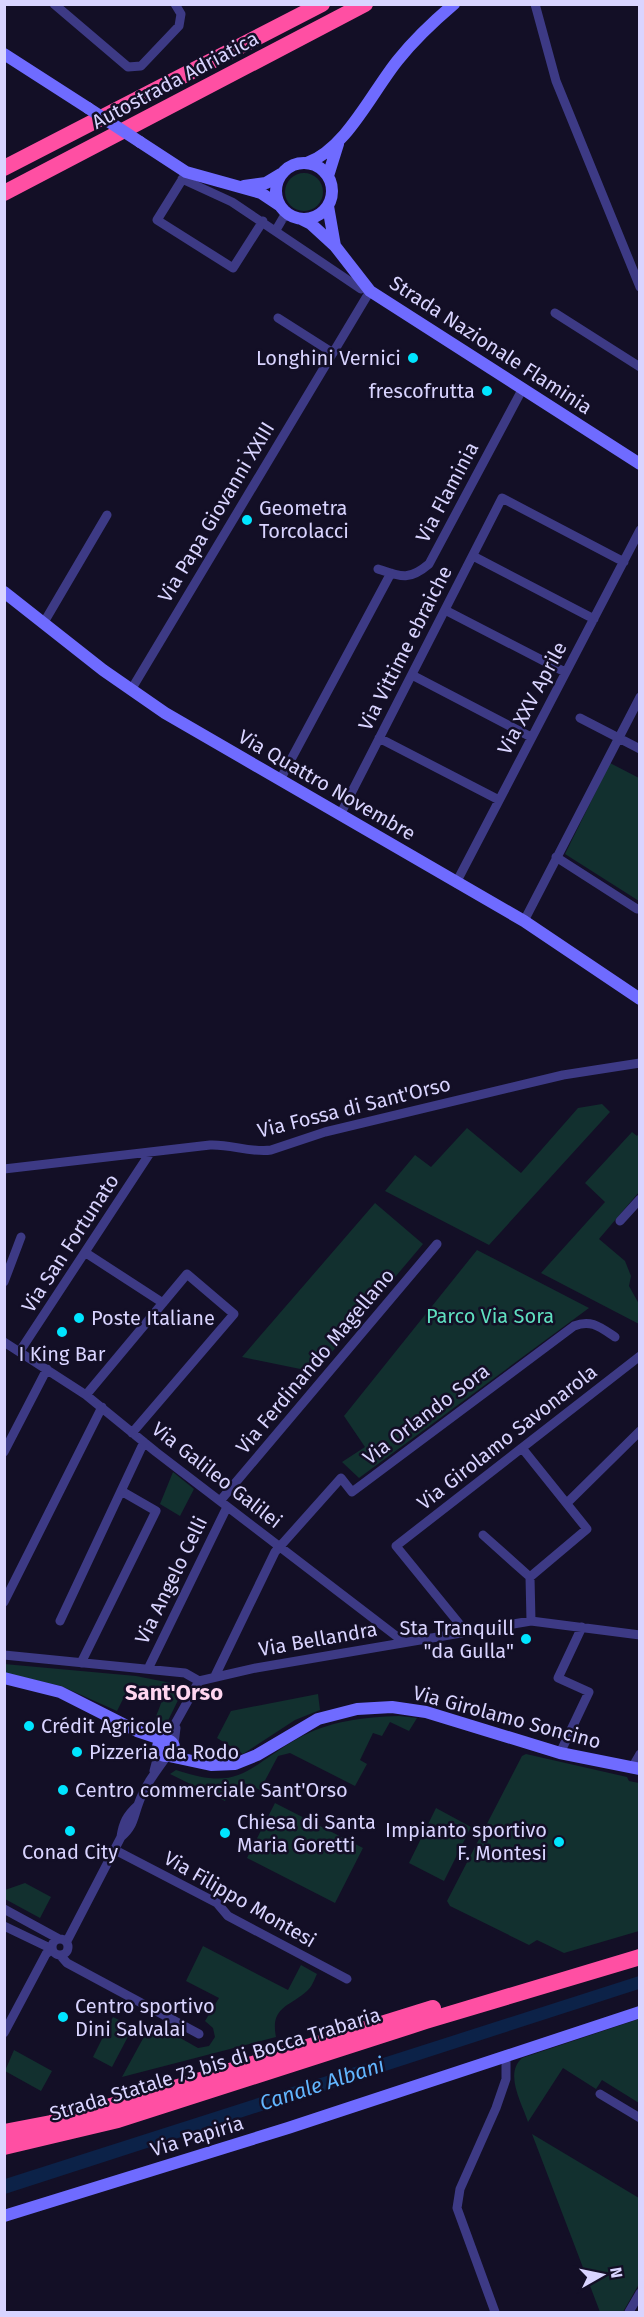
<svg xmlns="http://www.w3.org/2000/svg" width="644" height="2317" font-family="'Fira Sans',sans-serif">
	<rect width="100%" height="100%" fill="#130f26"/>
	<path fill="#12302f" d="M285 192a19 19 0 1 1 38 0a19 19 0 1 1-38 0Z
		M610,763L639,778V901L565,854Z
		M602,1104L610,1112L489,1245L385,1191L415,1155L431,1167L467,1128L521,1173L578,1108Z
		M632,1132L637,1136L639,1133V1192L599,1239L625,1261L631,1276L629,1286L639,1304V1324L541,1273L605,1202L585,1183Z
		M375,1203L423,1244L315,1372L242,1357Z
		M477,1250L589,1308L359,1478L342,1462L365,1447L344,1416Z
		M173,1472L194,1489L180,1516L160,1504Z
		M4,1664L136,1676L176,1684L181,1686L182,1692L162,1733L152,1727L163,1698L131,1683L117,1711L61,1686L5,1673Z
		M318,1694L320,1710L295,1720L243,1754L217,1738L231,1711Z
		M399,1716L417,1718L409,1731L390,1722L382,1736L373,1733L360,1760L367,1764L355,1786L290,1753L278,1756L260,1790L242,1782L232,1788L225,1801L170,1774L176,1770C241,1792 246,1768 297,1739C328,1721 364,1717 399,1716Z
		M526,1754L627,1777L629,1781L639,1783V1931L564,1953L537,1940L529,1945L450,1906L447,1901L522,1756Z
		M275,1803L363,1848L335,1903L247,1858Z
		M436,1808L471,1827L444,1881L409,1863Z
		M25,1883L51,1897L40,1918L5,1899V1890Z
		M203,1946L288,1990L301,1965L317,1974C314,1980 312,1987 307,1991C289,2007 270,2007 276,2037L122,2077L152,2022L198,2048L209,2046L215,2037L213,2028L205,2021L219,1998L186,1981Z
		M113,2017L133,2027L112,2067L93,2057Z
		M639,2019V2103L602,2080L596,2089L563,2068L528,2122C522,2103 504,2074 522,2058Z
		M14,2050L52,2071L41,2091L5,2071Z
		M532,2134L639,2198V2284L623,2312H600Z"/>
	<path fill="#0c2248" d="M639,1976V1989L5,2194V2179Z"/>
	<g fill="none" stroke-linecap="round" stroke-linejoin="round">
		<path stroke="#3d3a85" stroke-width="9" d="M54,4L128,67L141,66L179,26L181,14L175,4
			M535,4L556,81L640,287
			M185,175L157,220L233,268L263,221
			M182,179L232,202L361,289
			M276,230L283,218L289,215
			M555,313L640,367
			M278,318L333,353
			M473,556L594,619
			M378,569C401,577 409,581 429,564L523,388
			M445,610L565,672
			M43,624L107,515
			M412,675L531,737
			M131,690L370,291
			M580,718L640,749
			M379,738L499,800
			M280,780L391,573
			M340,815L502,498L624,562
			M556,857L637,909
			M456,883L640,530
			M524,921L640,697
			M4,1169L210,1145C231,1144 251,1153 271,1150L325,1132L563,1075L640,1063
			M620,1221L640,1199
			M86,1253L163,1303
			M4,1282L21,1237
			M4,1342L86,1395L156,1452L404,1642
			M20,1351L150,1153
			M86,1395L187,1274L234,1314L132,1433
			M522,1448L587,1529L530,1577
			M4,1452L47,1369
			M220,1501L437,1244
			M567,1503L640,1431
			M483,1535L530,1577L531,1621
			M4,1602L102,1407
			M60,1621L144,1442
			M466,1632L396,1546L640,1356
			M4,1655L185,1673L199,1681
			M81,1663L156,1511L123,1492
			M148,1669L227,1507
			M215,1676L275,1552L341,1478L352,1492L574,1326C591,1319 600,1327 615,1337
			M199,1681L256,1668L531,1621L640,1635
			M166,1740L199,1681
			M174,1744L176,1728
			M560,1753L589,1692L558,1678L582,1627
			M632,1768L640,1754
			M154,1771L159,1752
			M121,1837C123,1823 127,1815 137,1806
			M115,1850L217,1903L228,1916L347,1979
			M4,1909L59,1939
			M4,1926L52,1949L46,1954L4,2033
			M52 1947a8 8 0 1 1 16 0a8 8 0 1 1-16 0Z
			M67,1941L121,1837C133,1827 133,1819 138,1805C144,1787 156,1771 167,1756
			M60,1955L67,1963L199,2034
			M600,2094L640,2118
			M495,2312L457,2208L460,2189L496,2108L506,2079V2055
			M629,2312L640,2293"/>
		<path stroke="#6f6bff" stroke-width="12" d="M4,54L88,108
			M140,142L186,172L261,193L279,205
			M307,163C346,149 372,92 398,60C414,40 434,21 454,4
			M276 191a28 28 0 1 1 56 0a28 28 0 1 1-56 0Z
			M328,176L338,144
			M244,186L266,183L281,174
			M328,206L335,246
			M301,219L311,224L335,246L370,291L640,464
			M4,592L103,670L165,713L524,921L640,999
			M4,1678L60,1692L137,1731L164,1740
			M158 1748a8 8 0 1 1 16 0a8 8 0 1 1-16 0Z
			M169,1756L211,1765L235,1764L257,1755L318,1719L357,1709L392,1707L426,1712L560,1753L640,1769
			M4,2216L288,2128L640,2012"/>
		<path stroke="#ff4fa3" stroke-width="16" d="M4,168L322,4
			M4,193L365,4
			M4,2132L51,2123L185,2085L433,2008
			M4,2147L118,2120L426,2021L640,1957"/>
		<path stroke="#6f6bff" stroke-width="12" d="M88,108L140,142"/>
	</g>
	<g fill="#00e5ff" stroke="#130f26" stroke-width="2">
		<circle cx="413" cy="358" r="6"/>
		<circle cx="487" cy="391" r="6"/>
		<circle cx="247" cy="520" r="6"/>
		<circle cx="79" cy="1318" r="6"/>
		<circle cx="62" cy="1332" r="6"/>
		<circle cx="526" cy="1639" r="6"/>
		<circle cx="29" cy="1726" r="6"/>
		<circle cx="77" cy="1752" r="6"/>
		<circle cx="63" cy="1790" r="6"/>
		<circle cx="70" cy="1831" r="6"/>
		<circle cx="225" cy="1833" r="6"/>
		<circle cx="559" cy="1842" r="6"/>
		<circle cx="63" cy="2017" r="6"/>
	</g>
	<g text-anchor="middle" stroke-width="5" stroke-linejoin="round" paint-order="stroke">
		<g font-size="20" fill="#d9d4ff" stroke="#130f26">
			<text transform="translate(175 80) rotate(-28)" y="7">Autostrada Adriatica</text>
			<text transform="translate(491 345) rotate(33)" y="7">Strada Nazionale Flaminia</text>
			<text transform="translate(447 492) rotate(-62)" y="7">Via Flaminia</text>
			<text transform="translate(216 512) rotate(-59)" y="7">Via Papa Giovanni XXIII</text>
			<text transform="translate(405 648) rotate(-63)" y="7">Via Vittime ebraiche</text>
			<text transform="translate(532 698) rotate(-62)" y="7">Via XXV Aprile</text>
			<text transform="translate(327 785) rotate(30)" y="7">Via Quattro Novembre</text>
			<text transform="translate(354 1107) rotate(-14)" y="7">Via Fossa di Sant'Orso</text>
			<text transform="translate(70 1243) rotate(-57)" y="7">Via San Fortunato</text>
			<text transform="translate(315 1361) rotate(-50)" y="7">Via Ferdinando Magellano</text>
			<text transform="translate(426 1414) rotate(-37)" y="7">Via Orlando Sora</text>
			<text transform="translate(507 1437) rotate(-38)" y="7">Via Girolamo Savonarola</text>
			<text transform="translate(217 1475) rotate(38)" y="7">Via Galileo Galilei</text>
			<text transform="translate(171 1580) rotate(-64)" y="7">Via Angelo Celli</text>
			<text transform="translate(318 1639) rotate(-10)" y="7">Via Bellandra</text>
			<text transform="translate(507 1717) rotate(15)" y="7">Via Girolamo Soncino</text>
			<text transform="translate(240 1899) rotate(30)" y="7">Via Filippo Montesi</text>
			<text transform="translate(215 2064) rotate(-17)" y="7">Strada Statale 73 bis di Bocca Trabaria</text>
			<text transform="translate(197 2136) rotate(-17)" y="7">Via Papiria</text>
		</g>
		<g font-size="20" fill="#d9d4ff" stroke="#130f26" text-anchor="start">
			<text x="401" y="365" text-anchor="end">Longhini Vernici</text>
			<text x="475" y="398" text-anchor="end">frescofrutta</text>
			<text x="259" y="515">Geometra<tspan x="259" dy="23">Torcolacci</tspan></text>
			<text x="91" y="1325">Poste Italiane</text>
			<text x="62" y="1361" text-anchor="middle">I King Bar</text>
			<text x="514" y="1635" text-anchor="end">Sta Tranquill<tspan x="514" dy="23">"da Gulla"</tspan></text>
			<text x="41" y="1733">Crédit Agricole</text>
			<text x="89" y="1759">Pizzeria da Rodo</text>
			<text x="75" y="1797">Centro commerciale Sant'Orso</text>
			<text x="237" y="1829">Chiesa di Santa<tspan x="237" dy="23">Maria Goretti</tspan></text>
			<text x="547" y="1837" text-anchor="end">Impianto sportivo<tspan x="547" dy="23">F. Montesi</tspan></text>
			<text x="70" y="1859" text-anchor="middle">Conad City</text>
			<text x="75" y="2013">Centro sportivo<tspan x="75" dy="23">Dini Salvalai</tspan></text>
		</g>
		<g font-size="20" fill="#5fe0c0" stroke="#130f26">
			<text x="490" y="1323">Parco Via Sora</text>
		</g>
		<g font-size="21" font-style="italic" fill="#62b6ff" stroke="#130f26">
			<text transform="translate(322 2084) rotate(-18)" y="7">Canale Albani</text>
		</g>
		<g font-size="22" font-weight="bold" fill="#ffd6f0" stroke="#130f26">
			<text x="174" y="1700">Sant'Orso</text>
		</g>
	</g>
	<rect width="644" height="2317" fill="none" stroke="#d9d4ff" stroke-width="12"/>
	<g transform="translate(602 2275) rotate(81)" stroke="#130f26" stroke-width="4.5" paint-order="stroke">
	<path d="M0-4.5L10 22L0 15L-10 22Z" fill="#d9d4ff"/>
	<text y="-9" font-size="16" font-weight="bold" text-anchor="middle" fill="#d9d4ff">N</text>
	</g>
</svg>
